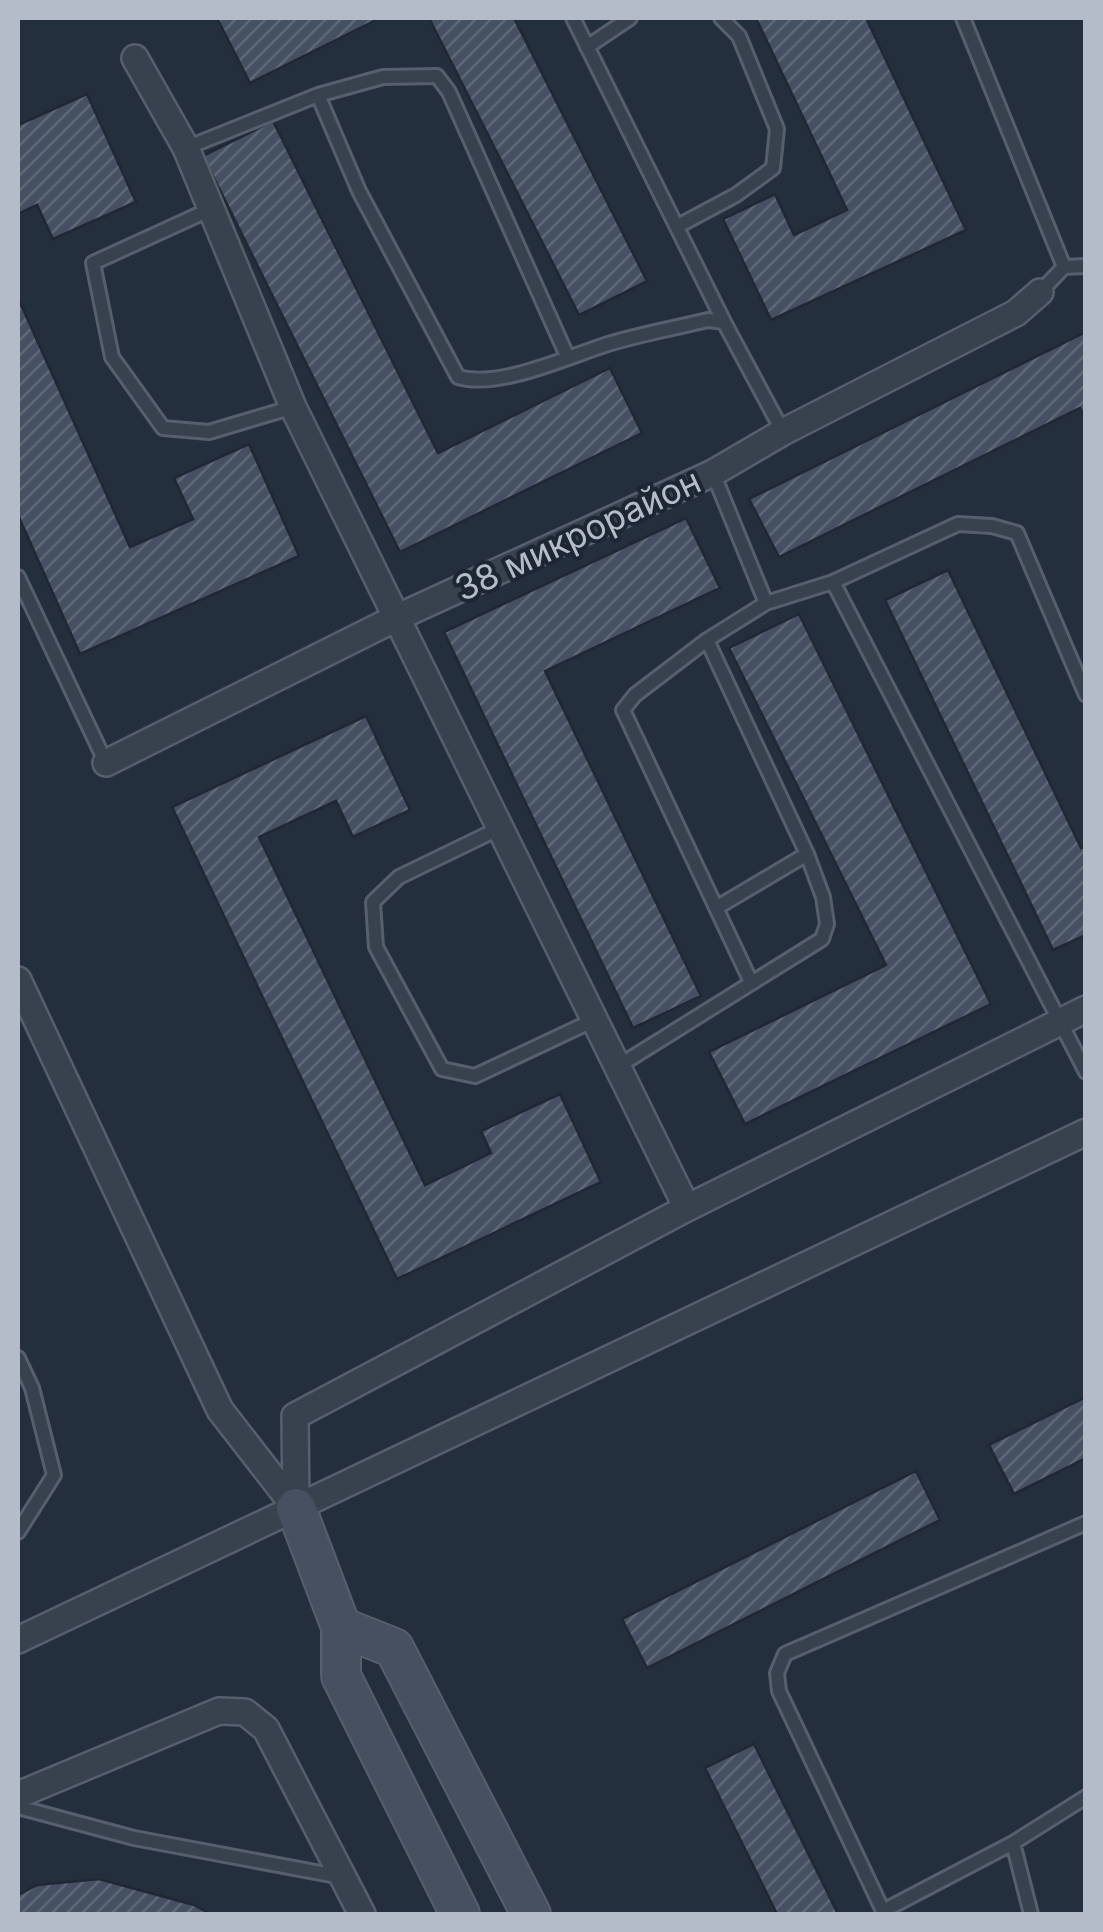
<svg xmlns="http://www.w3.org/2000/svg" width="1103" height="1932" font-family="Inter,sans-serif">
	<defs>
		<pattern id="building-hatch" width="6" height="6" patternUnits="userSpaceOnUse" patternTransform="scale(2.5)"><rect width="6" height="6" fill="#455162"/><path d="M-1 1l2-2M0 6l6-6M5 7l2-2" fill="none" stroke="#5d6877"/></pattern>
	</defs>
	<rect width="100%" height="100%" fill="#242f3e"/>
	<path fill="url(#building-hatch)" stroke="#1f2835" stroke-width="2.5" d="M217,18H380L250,83Z
		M429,18H514L647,281L579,315Z
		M756,18H866L966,230L771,320L723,219L775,194L794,235L847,210Z
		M87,94L136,202L53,239L37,205L18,214V125Z
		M273,121L438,453L610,368L642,433L400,552L203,156Z
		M18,298L130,547L193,519L174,478L249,444L299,556L80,654L18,515Z
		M1086,332V420L1080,408L779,557L749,499Z
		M686,518L720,588L545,671L701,996L633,1028L444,632Z
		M948,570L1081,848L1086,846V935L1053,950L885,600Z
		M799,614L991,1004L745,1124L709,1052L886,965L729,648Z
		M366,716L410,810L353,837L336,801L259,837L425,1185L491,1153L481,1131L560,1094L601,1182L397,1279L172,807Z
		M1086,1397V1458L1014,1494L989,1445Z
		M916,1471L940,1520L647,1668L622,1619Z
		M754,1744L838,1914H777L705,1768Z
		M99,1879L194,1905L210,1914H18V1895L37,1885Z"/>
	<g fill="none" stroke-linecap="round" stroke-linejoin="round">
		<g stroke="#565f6c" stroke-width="18">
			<path id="lane" d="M573,18L724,322
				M963,18L1064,267L1040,292
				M587,47L630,18
				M318,95L359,191L458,377C499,389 567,357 608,344C641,334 675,328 708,320L724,322L783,432
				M186,148L318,95L383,77L437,76L449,92L568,358
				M211,209L93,263L112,357L163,428L209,432L293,407
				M678,226L736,195L773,168L777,129L739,36L721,18
				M1064,267L1086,266
				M713,473L766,603
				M18,577L106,763
				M833,582L1086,1072
				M498,829L399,877L373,902L376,947L442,1069L475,1076L594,1020
				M716,908L807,854
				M751,982L623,710L635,695L707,640L766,603L833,582L958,524L992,526L1017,533L1086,695
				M617,1067L822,939L827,924L823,897L807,854L707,640
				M18,1358L32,1388L54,1475L18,1532
				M1086,1523L785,1654L777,1673L779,1691L883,1911L1013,1843L1086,1797
				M18,1807L134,1838L342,1877
				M1013,1843L1031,1914"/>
		</g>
		<g stroke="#565f6c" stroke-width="30">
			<path id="street" d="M135,58L186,148L293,407L687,1208
				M106,763L396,618L713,473L783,432L1016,313L1040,292
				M18,980L220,1410L296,1508
				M296,1508L295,1416L687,1208L1086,1009
				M18,1640L1086,1132
				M18,1795L219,1711L245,1712L266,1729L362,1914"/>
		</g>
		<g stroke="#565f6c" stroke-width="42">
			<path id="secondary" d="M296,1508L341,1627
				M460,1914L341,1676V1627L394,1648L531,1914"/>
		</g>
		<use href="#lane" stroke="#38414e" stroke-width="12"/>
		<use href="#street" stroke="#38414e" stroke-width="25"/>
		<use href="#secondary" stroke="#465061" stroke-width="38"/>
	</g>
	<g text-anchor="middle" stroke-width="8" stroke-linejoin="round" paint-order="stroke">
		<g font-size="35" fill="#b4bcc9" stroke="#1d2633">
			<text transform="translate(578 535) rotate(-25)" y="12">38 микрорайон</text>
		</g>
	</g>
	<rect width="1103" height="1932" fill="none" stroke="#b4bcc9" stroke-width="40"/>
</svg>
